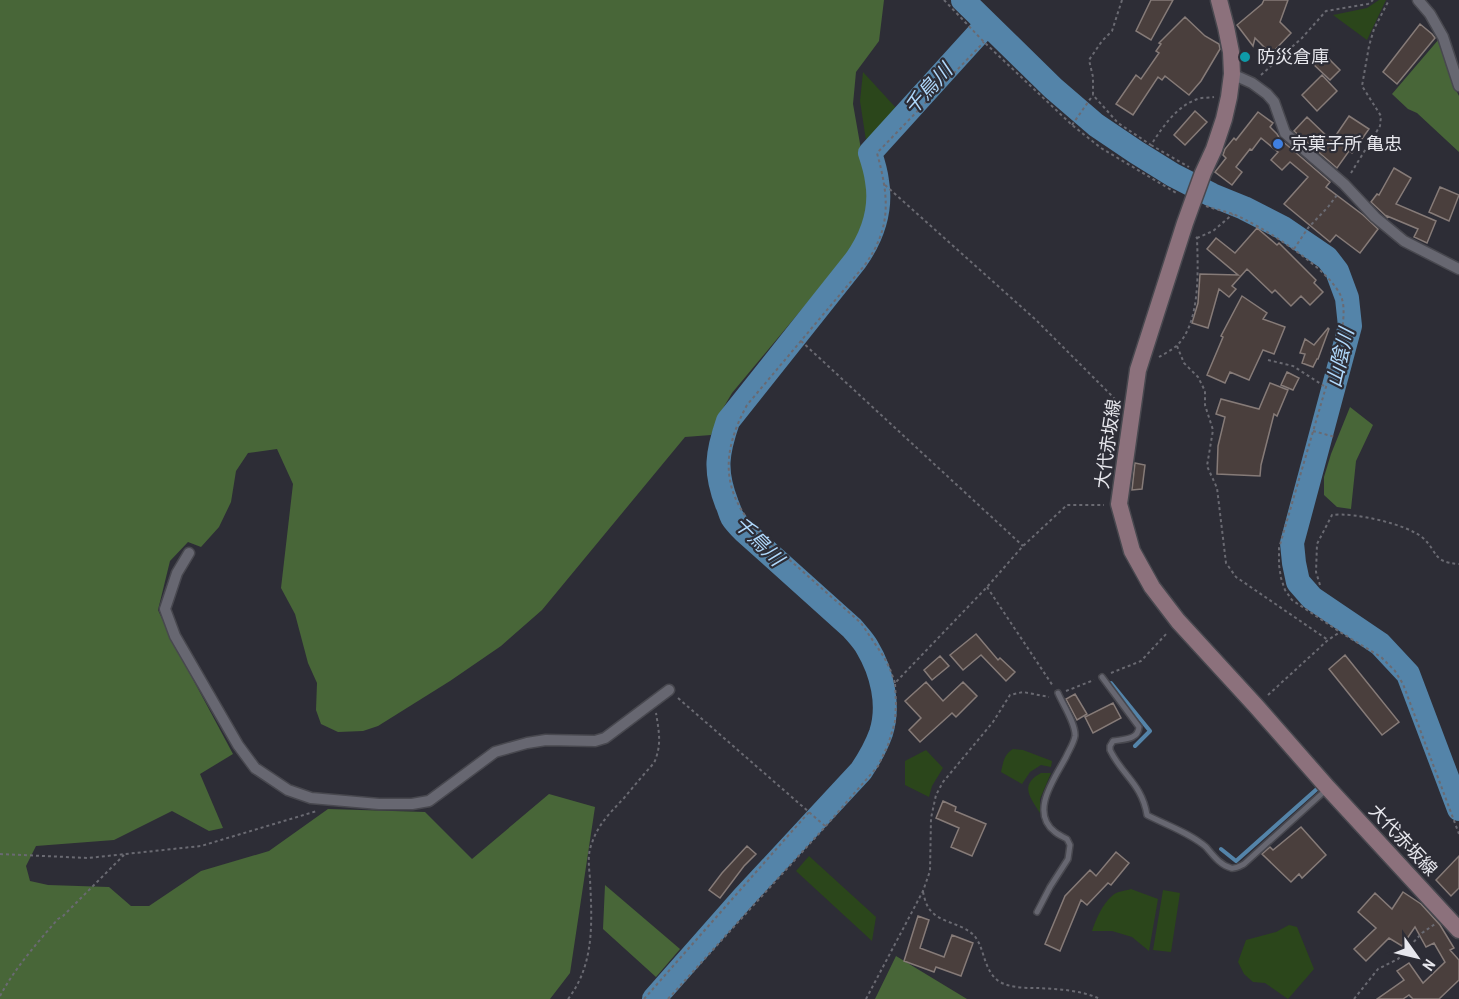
<svg xmlns="http://www.w3.org/2000/svg" width="1459" height="999" font-family="'Archivo Narrow','Noto Sans JP',sans-serif">
	<rect width="100%" height="100%" fill="#2d2d36"/>
	<path fill="#2b461b" d="M1379,0H1386L1367,40L1333,15L1367,8Z
		M863,72L897,109L867,147L860,101Z
		M1013,749L1023,750L1052,761L1051,767L1041,765L1030,772L1022,784L1001,772C1003,763 1004,754 1013,749Z
		M926,750L943,768L932,786L929,797L905,785V761Z
		M1041,773H1051L1040,799V813C1030,797 1019,785 1041,773Z
		M809,856L876,917L872,941L796,871Z
		M1131,889L1158,899L1149,951L1132,937L1112,931H1092C1096,919 1102,905 1112,896C1117,891 1125,891 1131,889Z
		M1163,890L1180,893L1171,952L1153,950Z
		M1289,925L1297,927L1314,969L1288,999L1265,983L1253,982L1244,974L1238,962L1246,940L1276,932Z"/>
	<path fill="#486638" d="M0,0H884L879,41L856,72L853,104L868,189L866,214L861,233L852,249L732,393L719,415L711,435L685,437L542,610L501,646L450,681L378,726L363,731L338,732L321,724L316,710L317,683L308,663L295,614L281,588L293,484L277,449L248,453L236,471L231,502L219,527L201,547L188,542L170,561L158,610L173,642L233,754L200,774L223,828L209,831L172,811L114,840L36,846L26,866L30,881L48,885L109,887L131,906H149L201,871L269,851L328,809L425,812L472,859L549,794L595,807L570,973L550,999H0Z
		M1439,39L1447,54L1452,82L1459,96V152L1417,113L1408,109L1392,94Z
		M1350,407L1373,425L1356,461L1351,509L1337,507L1324,495V477L1331,454Z
		M605,885L680,949L656,977L603,929Z
		M896,956L967,999H875Z"/>
	<g fill="none" stroke-linecap="round" stroke-linejoin="round">
		<path stroke="#5484a9" stroke-width="4" d="M1111,683L1150,731L1135,746
			M1221,849L1236,861L1318,788"/>
		<path stroke="#5484a9" stroke-width="24" d="M963,0L1053,88L1096,125L1136,152L1173,175L1212,195L1244,208L1283,228L1327,258L1337,271L1347,298L1350,326L1292,543L1294,563L1298,582L1312,598L1380,644L1408,674L1459,809
			M654,999L743,898L861,771C869,759 876,747 881,733C890,705 882,672 867,647C863,640 857,634 852,628L744,531C740,527 735,522 732,517C730,513 729,508 727,504C714,471 717,453 728,421L856,260C872,237 882,210 877,181C876,172 873,162 870,153L987,24"/>
	</g>
	<path fill="#4a3f3d" stroke="#867b78" stroke-width="1.5" d="M1151,0H1173L1151,40L1136,31Z
		M1264,0H1288L1280,22L1291,33L1271,54L1255,38L1253,46L1237,25L1262,4Z
		M1185,17L1205,36L1219,44L1220,49L1201,81L1189,95L1165,76L1162,80L1158,77L1133,115L1116,104L1136,75L1141,79L1159,53L1156,51L1161,44L1159,43Z
		M1420,24L1432,34L1435,38L1397,84L1383,72Z
		M1321,51L1340,70L1330,80L1311,62Z
		M1322,75L1337,91L1317,111L1302,95Z
		M1195,111L1207,122L1185,145L1174,135Z
		M1258,112L1273,123L1270,127L1277,134L1280,139L1330,182L1326,187L1363,215L1378,229L1360,253L1336,235L1330,242L1284,204L1308,177L1290,162L1282,170L1271,160L1278,152L1261,138L1252,150L1250,149L1236,167L1242,172L1232,185L1215,172L1226,158L1223,155L1225,149L1234,138L1236,140Z
		M1349,116L1369,129L1352,153L1349,151L1337,168L1294,131L1307,117L1332,141Z
		M1394,168L1411,178L1396,204L1436,221L1427,243L1414,237L1418,229L1387,216V217L1371,202L1377,194L1379,195Z
		M1440,187L1459,195L1449,221L1429,212Z
		M1257,228L1277,245L1279,243L1316,280L1314,283L1323,292L1310,305L1301,296L1291,306L1275,290L1272,293L1247,269L1232,286L1236,289L1229,297L1219,289L1208,328L1192,323L1198,303L1200,274L1238,275L1207,249L1216,238L1235,253Z
		M1242,296L1267,313L1263,319L1285,327L1274,354L1263,350L1249,380L1230,372L1225,383L1207,375L1223,337L1221,336Z
		M1328,328L1329,329L1318,359H1317L1313,367L1302,363L1305,354L1300,353L1305,339L1314,345Z
		M1287,372L1299,378L1293,390L1281,385Z
		M1270,383L1288,390L1277,416L1274,414L1261,465L1260,476L1217,474L1218,446L1225,417L1216,414L1221,399L1259,409Z
		M1135,463L1145,465L1142,489L1132,490Z
		M976,634L998,660L1000,658L1015,672L1006,681L981,655L963,670L950,655Z
		M1345,655L1399,722L1382,735L1329,669Z
		M940,656L949,666L932,680L924,670Z
		M926,682L943,701L963,682L977,696L956,717L952,713L920,742L909,730L921,718L905,701Z
		M1075,694L1087,714L1077,720L1066,699Z
		M1113,703L1121,718L1093,733L1085,717Z
		M943,801L956,807L955,811L986,824L972,856L951,847L959,828L936,818Z
		M1301,827L1326,855L1302,878L1299,874L1291,882L1262,854L1270,847L1273,850Z
		M747,846L756,854L744,866L720,898L709,890L722,873Z
		M1116,852L1129,863L1111,885L1108,883L1087,905L1081,900L1060,951L1045,944L1065,896L1090,870L1096,876Z
		M1459,856V888L1451,896L1436,880Z
		M1403,892L1421,904L1440,925L1454,948L1450,950L1459,960V980L1439,999H1413L1409,995L1403,999H1377L1404,980L1397,971L1409,963L1423,983L1445,962L1434,943L1426,947L1415,927L1402,946L1389,938L1366,961L1354,949L1376,928L1358,912L1375,893L1392,909Z
		M918,916L929,920L920,948L944,957L952,935L973,943L961,976L936,967L934,972L904,961Z"/>
	<g fill="none" stroke-linecap="round" stroke-linejoin="round">
		<g stroke="#48484f" stroke-width="8">
			<path id="service" d="M1102,677L1139,727C1138,740 1124,739 1113,741L1110,746V750C1122,775 1142,784 1147,815C1166,825 1190,833 1206,847C1213,855 1220,865 1231,868C1236,869 1240,866 1244,864L1327,789
				M1037,912L1050,887L1068,859L1070,845L1067,839C1063,837 1059,835 1055,832C1029,812 1055,778 1066,757C1069,750 1074,743 1075,736C1076,724 1063,705 1058,693"/>
		</g>
		<g stroke="#48484f" stroke-width="13">
			<path id="minor" d="M1418,0L1430,14L1443,37L1459,86
				M1232,74L1252,83L1267,94L1274,102L1285,133L1344,184L1375,217L1404,241L1459,269
				M189,553L177,573L165,609L175,636L238,745L255,768L288,790L311,798L379,804H412L429,801L495,752L527,743L546,740L595,741L605,738L669,690"/>
		</g>
		<g stroke="#48484f" stroke-width="19">
			<path id="secondary" d="M1219,0L1226,27L1231,52L1232,74L1229,97L1224,119L1214,149L1203,173L1185,223L1138,370L1119,504L1132,551L1152,587L1178,621L1256,706L1328,788L1459,930"/>
		</g>
		<path stroke="#6a6a72" stroke-width="2" stroke-dasharray="3 3" stroke-linecap="butt" d="M944,0L984,42L1072,125L1101,148L1178,194
			M1122,0L1112,31L1102,41L1089,60L1093,77V95L1118,123L1151,145C1162,128 1175,108 1195,100C1201,97 1208,98 1214,97
			M1261,75L1302,38L1326,11L1368,4L1373,0
			M1072,125L1093,95
			M1151,145L1189,167
			M1351,173L1380,126L1381,116L1362,86L1369,46L1374,29L1389,0
			M885,185L1035,319L1118,402
			M1206,206C1214,209 1224,211 1233,214C1260,225 1333,270 1342,299C1345,309 1343,322 1342,332L1279,548V565L1281,578L1285,590L1292,600L1340,632L1381,657L1395,671L1403,684L1459,834
			M1197,238L1213,231L1233,214
			M1294,249L1308,228L1328,207L1337,195
			M801,341L1023,546
			M1177,346L1184,363L1198,377L1205,391V405L1213,430L1207,466L1217,488L1226,563L1236,577L1328,640
			M1159,357C1164,354 1170,351 1175,347C1201,326 1198,269 1197,238L1196,237
			M1268,360L1293,366L1324,386
			M1313,431L1335,437
			M1320,585L1316,572L1317,544L1332,515C1353,512 1407,524 1423,538C1439,553 1432,562 1459,564
			M987,587L1053,686
			M1111,673L1141,661L1168,632
			M895,683L890,669L884,657L861,623L758,532C721,491 721,453 747,405L864,266C892,228 889,197 877,153L984,42
			M1066,691L1094,680
			M1268,695L1328,640L1340,632
			M678,698L825,826
			M0,854L88,858L201,846L317,811
			M923,892C924,896 925,901 927,905C935,922 957,922 970,932C986,943 981,970 1000,982C1011,988 1025,988 1037,988C1058,989 1081,990 1100,999
			M0,996C15,968 37,943 58,919L63,916L124,855
			M568,999C595,964 592,921 590,879C589,866 587,855 592,843C598,824 611,812 624,798C634,786 644,774 654,763C662,745 659,732 656,713
			M644,999L809,812
			M668,999L825,827L878,766L888,745L895,722L896,704L895,683L987,587L1023,546L1067,505H1104
			M866,999L923,891L930,871L931,818L936,795L943,782L993,722L1010,695L1023,692L1049,697
			M1354,999L1378,969L1398,959L1422,933L1435,924"/>
		<use href="#service" stroke="#676771" stroke-width="5"/>
		<use href="#minor" stroke="#676771" stroke-width="10"/>
		<use href="#secondary" stroke="#8c717c" stroke-width="16"/>
	</g>
	<circle fill="#0f9aa8" stroke="#2d2d36" stroke-width="2" cx="1245" cy="57" r="6"/>
	<circle fill="#3f7fe0" stroke="#2d2d36" stroke-width="2" cx="1278" cy="144" r="6"/>
	<g text-anchor="middle" stroke-width="4.5" stroke-linejoin="round" paint-order="stroke">
		<g font-size="18" fill="#e7e7ed" stroke="#2d2d36" text-anchor="start">
			<text x="1257" y="63">防災倉庫</text>
			<text x="1290" y="150">京菓子所 亀忠</text>
		</g>
		<g font-size="18" fill="#e7e7ed" stroke="#2d2d36">
			<text transform="translate(1108 444) rotate(-82)" y="6">大代赤坂線</text>
			<text transform="translate(1403 840) rotate(47)" y="6">大代赤坂線</text>
		</g>
		<g font-size="20" font-style="italic" fill="#b0d9fc" stroke="#2d2d36">
			<text transform="translate(928 89) rotate(-48)" y="7">千鳥川</text>
			<text transform="translate(1340 358) rotate(-77)" y="7">山陰川</text>
			<text transform="translate(759 541) rotate(45)" y="7">千鳥川</text>
		</g>
	</g>
	<g transform="translate(1417 957) rotate(124)" stroke="#2d2d36" stroke-width="4.5" paint-order="stroke">
	<path d="M0-4.5L10 22L0 15L-10 22Z" fill="#e7e7ed"/>
	<text y="-9" font-size="16" font-weight="bold" text-anchor="middle" fill="#e7e7ed">N</text>
	</g>
</svg>
